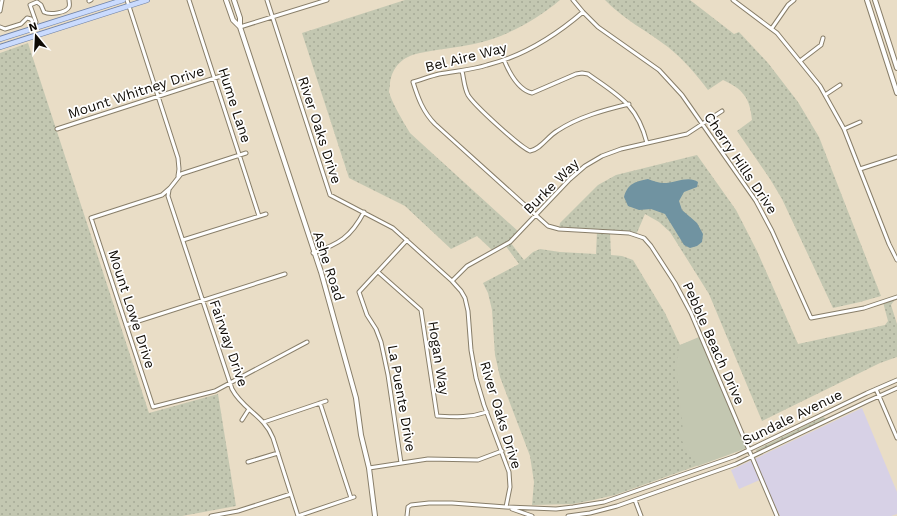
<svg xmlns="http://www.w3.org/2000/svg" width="897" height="516" font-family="'Work Sans',sans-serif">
	<defs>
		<pattern id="grass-dots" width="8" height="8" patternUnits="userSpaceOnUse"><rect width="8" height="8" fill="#c3c7b1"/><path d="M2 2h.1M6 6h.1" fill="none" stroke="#a6aa97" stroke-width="1.8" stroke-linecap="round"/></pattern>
	</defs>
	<rect width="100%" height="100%" fill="#e9ddc6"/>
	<path fill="#d7d1e6" d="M862,408L897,492V514L891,516H780L762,479L739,489L731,470Z"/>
	<path fill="url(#grass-dots)" d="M405,0H560C535,21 506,37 474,44C456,48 438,49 420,53C403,56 392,67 390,83C390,86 389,90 389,92C392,103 404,123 410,133L520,233L510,242L524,260L533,252L540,249L560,252L596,254L597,231L559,229L560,223L598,185L616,175L697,155L736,210L757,251L798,344L885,325L888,321L883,302L896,298L891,305L897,324V357L880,363L762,421L709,294L670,232L659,222L645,214L636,235L610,232L611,255L622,256L633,260L665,313L680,345L697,339L730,454L615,495L593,500L573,504L532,505L534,482L530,456L500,377L495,355L492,310L488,293L483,283L519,264L505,245L494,252L477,236L451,249L405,206L349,178L302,33Z
		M605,0H690L734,34L739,32L768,63L798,102L819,137L881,296L860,302L833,308L782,199L770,179L737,131L752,120C750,98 743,89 723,80L708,90C696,74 683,59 668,47C647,31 623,19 605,0Z
		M28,43L149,413L218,394L236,506L182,516H0V53Z
		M823,417L825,418V420L757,453L756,450Z"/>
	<path fill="#c3c7b1" d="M699,337L747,448L698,466L691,454L688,455L679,433L683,431L676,364L680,345Z"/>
	<path fill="#7093a1" d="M648,179C653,181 659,183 664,183C674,183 689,175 698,182L697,187L684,192L679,201L682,210L697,223L703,234L702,242L697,246L690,248L684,245L665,214L651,209L639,210L628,206L624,197C628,183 635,182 648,179Z"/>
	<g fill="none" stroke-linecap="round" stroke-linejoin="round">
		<g stroke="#887e69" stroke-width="5">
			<path id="street" d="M127,0L178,158L179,169L178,176
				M189,0L259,216
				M267,0L330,195L393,228L452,281L461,291L465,298L468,311L471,350L476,378L484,405L509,472L510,487L506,507
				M573,0L583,12L598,27L659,70L682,95L756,201L772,231L811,318L864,308L897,297
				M733,0L777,33L820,86L844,129L889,244L897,260
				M89,1L91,0
				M0,11L2,0
				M583,12C555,36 524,56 487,65C472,70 455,71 439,74C430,76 421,80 413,82C418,98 423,112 435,124L548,226L559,229L629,233L644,238L651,246L675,283L691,313L777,516
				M0,27L5,29L21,24L27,18L31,19L33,23H35
				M240,27L327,0
				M36,28L35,23L36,22L30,5L37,2L41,5L44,12C50,15 66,13 69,7C70,5 69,2 69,0
				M772,28L788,5L794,0
				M504,60C509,72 518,90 532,93L576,74L582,73L588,74C619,96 637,104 647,143
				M800,61L821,45L823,38
				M462,71C464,79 464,87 468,95C474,105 520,147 530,151C541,149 547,137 557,131C578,117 604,110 629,104
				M825,95L840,85
				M57,129L221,76
				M844,129L860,122
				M246,153L181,174L170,188L162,195L91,218L153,407L215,391L307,342
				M860,169L897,157
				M169,190L168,196L232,389C243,410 264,415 273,438L298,516
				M183,240L266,214
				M313,253C339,244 351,237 364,212
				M378,272L421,310L437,416C456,417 469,418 487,412
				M452,281L467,266L510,242L570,179L585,166L602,156L621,149L687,134L722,111
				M126,325L285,274
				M876,389L897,438
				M320,403L351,498
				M242,420L249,409
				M264,422L326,401
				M248,462L278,453
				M401,463L388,375L381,342L376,329L367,315L359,292L407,240
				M369,468L428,459L478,460L502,451
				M635,500L641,516
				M512,509L532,516
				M211,516L238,511L291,494
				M298,516L354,497
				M407,516L408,507L411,505L429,503H452L506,507L556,509L573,507L604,502L736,456L867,393L897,380
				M568,516L590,513L617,506L736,464L868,401L897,388"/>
		</g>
		<g stroke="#887e69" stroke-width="6">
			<path id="secondary" d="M226,0L233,20L240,27
				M234,0L240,18V27L321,272L334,319L356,398L361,435L369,468L375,516
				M867,0L897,93
				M875,0L897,68"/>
		</g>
		<g stroke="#7183a7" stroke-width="6">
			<path id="primary" d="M0,39L123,0
				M0,47L147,0"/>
		</g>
		<use href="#street" stroke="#fff" stroke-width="3"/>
		<use href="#secondary" stroke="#fff" stroke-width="4"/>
		<use href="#primary" stroke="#cadbfe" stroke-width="4.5"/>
	</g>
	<g text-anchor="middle" stroke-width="3.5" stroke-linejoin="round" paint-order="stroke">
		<g font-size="14" fill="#0f0b05" stroke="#fff">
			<text transform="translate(466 57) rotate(-14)" y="5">Bel Aire Way</text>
			<text transform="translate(136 92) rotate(-18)" y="5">Mount Whitney Drive</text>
			<text transform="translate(235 105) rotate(72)" y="5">Hume Lane</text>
			<text transform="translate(320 130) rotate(72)" y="5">River Oaks Drive</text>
			<text transform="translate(741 163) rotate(56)" y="5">Cherry Hills Drive</text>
			<text transform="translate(551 186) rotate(-45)" y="5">Burke Way</text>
			<text transform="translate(329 266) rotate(72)" y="5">Ashe Road</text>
			<text transform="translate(132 309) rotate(72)" y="5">Mount Lowe Drive</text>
			<text transform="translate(229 343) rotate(71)" y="5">Fairway Drive</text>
			<text transform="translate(714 343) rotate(66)" y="5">Pebble Beach Drive</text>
			<text transform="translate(439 358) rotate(81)" y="5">Hogan Way</text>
			<text transform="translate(402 398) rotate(80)" y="5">La Puente Drive</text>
			<text transform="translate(501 415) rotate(73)" y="5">River Oaks Drive</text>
			<text transform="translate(792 417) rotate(-26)" y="5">Sundale Avenue</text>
		</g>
	</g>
	<g transform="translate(36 36) rotate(342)" stroke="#ffffff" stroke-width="3" paint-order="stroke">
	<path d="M0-3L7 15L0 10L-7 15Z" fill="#0f0b05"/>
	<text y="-6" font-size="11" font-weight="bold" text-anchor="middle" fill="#0f0b05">N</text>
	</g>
</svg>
